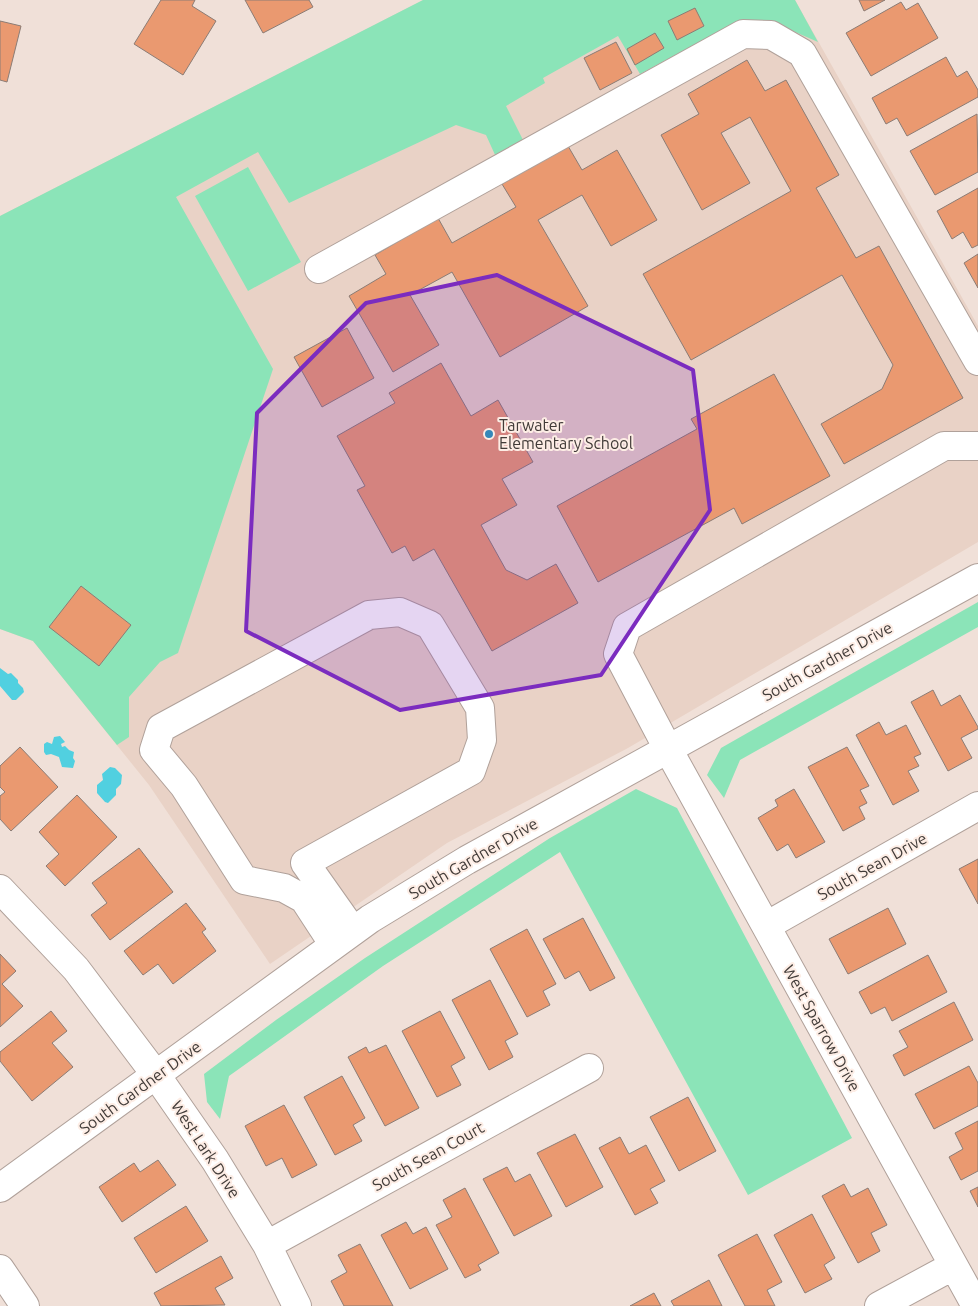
<svg xmlns="http://www.w3.org/2000/svg" width="978" height="1306" font-family="Ubuntu,sans-serif">
	<rect width="100%" height="100%" fill="#f0e0d8"/>
	<path fill="#e9d2c6" d="M423,0H795L978,326V542L628,748L447,843L270,964L149,785L33,641L0,629V216Z"/>
	<path fill="#8be4b8" d="M423,0H795L818,42L786,28L735,23L640,74L618,36L543,78L545,83L506,106L523,140L496,157L486,135L456,125L289,203L258,152L176,197L273,369L178,653L160,662L129,697V737L117,745L33,641L0,629V216Z
		M248,167L301,262L248,291L195,196Z
		M978,602V627L740,760L724,798L707,775L721,748Z
		M636,789L677,808L852,1138L748,1195L560,852L383,966L229,1076L220,1119L207,1102L204,1074L276,1020L365,958L550,838Z"/>
	<path fill="#51d0e0" d="M0,668L8,674L11,673L18,680V683L23,688L24,692L16,700H12L0,686Z
		M60,736L65,742L61,744L62,747L65,746L69,750L74,752L73,758L75,761L73,768L62,767L59,757L51,754L46,755L44,752V744L47,742L52,744L54,737Z
		M110,767L115,768L122,775L121,784L116,789V795L108,803L105,802L97,793V785L103,780L102,774Z"/>
	<path fill="#ea9970" stroke="#8b7c75" d="M161,0H195L192,6L216,21L183,75L134,44Z
		M245,0H309L313,7L263,33Z
		M859,0H885L864,11Z
		M901,2L906,10L918,3L938,38L871,76L846,33Z
		M695,8L704,26L677,40L668,21Z
		M0,21L21,26L7,82L0,80Z
		M655,33L664,48L635,65L627,49Z
		M616,42L632,73L600,90L584,58Z
		M946,57L957,77L967,71L978,90V97L907,136L897,118L886,124L872,98Z
		M747,60L765,91L786,80L839,175L816,188L856,258L879,246L963,398L844,464L821,424L882,389L893,365L842,275L691,360L643,274L791,191L750,117L721,133L750,183L702,210L661,135L699,114L688,94Z
		M977,114L978,172L935,195L910,151Z
		M568,146L582,170L617,150L657,220L611,246L582,195L538,220L588,306L500,357L452,272L410,295L439,345L393,372L349,296L386,274L375,255L438,218L452,243L516,207L502,184Z
		M978,188V245L972,248L963,232L952,239L937,211Z
		M978,254V288L964,263Z
		M347,328L374,378L322,407L294,357Z
		M441,363L471,416L498,400L533,462L502,479L517,505L481,525L506,570L527,580L556,564L578,603L492,651L434,549L413,561L405,546L392,553L357,490L365,486L337,436L395,403L389,393Z
		M774,374L830,476L742,524L734,508L598,582L557,506L697,429L691,419Z
		M81,586L131,625L99,666L49,627Z
		M933,690L941,706L960,695L978,727V729L961,738L972,758L948,771L911,702Z
		M879,722L886,735L906,725L921,754L914,757L919,766L908,771L919,791L893,805L856,735Z
		M20,747L58,787L11,831L0,819V796L5,792L0,787V766Z
		M847,747L869,786L860,790L867,803L859,807L865,819L843,831L808,767Z
		M794,789L825,842L796,858L788,844L777,851L758,818L778,806L775,800Z
		M77,795L117,837L65,886L46,866L59,854L39,832Z
		M139,848L173,892L110,940L91,915L107,903L92,883Z
		M978,859V904L959,869Z
		M186,903L206,929L202,932L216,951L173,984L158,964L143,975L124,951Z
		M888,908L906,944L848,974L829,939Z
		M583,918L615,978L590,991L579,971L565,979L543,939Z
		M527,929L556,984L543,991L550,1005L527,1017L490,949Z
		M0,954L16,971L2,984L23,1006L0,1027Z
		M928,955L947,992L892,1021L885,1007L871,1014L859,992Z
		M490,980L518,1034L505,1041L513,1057L489,1070L452,1000Z
		M954,1002L973,1040L904,1076L893,1055L908,1047L899,1031Z
		M51,1011L67,1031L52,1043L73,1067L32,1101L0,1061V1052Z
		M440,1011L465,1058L451,1066L461,1085L437,1097L402,1031Z
		M386,1045L419,1108L385,1126L348,1057L366,1047L369,1053Z
		M969,1066L978,1083V1106L934,1129L915,1094Z
		M342,1076L365,1118L353,1125L362,1141L335,1155L304,1097Z
		M688,1097L716,1151L679,1171L650,1117Z
		M284,1105L317,1165L292,1178L282,1158L266,1166L245,1126Z
		M978,1121V1171L961,1180L949,1157L963,1149L955,1133Z
		M575,1134L603,1187L566,1207L537,1153Z
		M620,1137L629,1154L646,1145L665,1181L650,1189L658,1203L635,1215L599,1148Z
		M158,1160L176,1185L122,1222L99,1187L134,1163L140,1172Z
		M507,1167L515,1182L530,1174L552,1216L514,1236L483,1179Z
		M844,1184L851,1197L868,1188L887,1225L871,1233L880,1251L858,1263L822,1196Z
		M978,1187V1207L970,1191Z
		M465,1188L499,1253L478,1265L481,1270L465,1278L436,1225L452,1217L443,1200Z
		M186,1206L208,1241L156,1273L134,1238Z
		M812,1214L835,1258L824,1265L832,1279L805,1293L774,1235Z
		M406,1222L413,1234L426,1227L448,1269L410,1289L381,1235Z
		M757,1234L782,1282L767,1290L775,1306H745L718,1255Z
		M360,1244L393,1306H344L331,1281L347,1272L338,1255Z
		M221,1256L233,1278L215,1288L225,1305L161,1306L154,1293Z
		M709,1280L722,1306H674L671,1301Z
		M654,1293L661,1306H630Z"/>
	<g fill="none" stroke-linecap="round" stroke-linejoin="round">
		<g stroke="#b0a19a" stroke-width="30">
			<path id="minor" d="M319,269L743,34L771,35L802,53L978,361
				M0,889L76,969L156,1075L215,1160L267,1245L297,1306
				M766,926L978,806
				M334,945L304,899L284,888L244,880L184,786L154,750L161,728L369,615L400,612L430,625L480,708L482,740L471,771L305,863L353,931
				M0,1188L370,919L467,860L978,578
				M267,1245L589,1068
				M0,1269L25,1306
				M879,1306L953,1266
				M976,1306L668,749L618,654L627,627L944,446H978"/>
		</g>
		<use href="#minor" stroke="#fff" stroke-width="28"/>
	</g>
	<path fill="#7b2cbf" fill-opacity="0.2" stroke="#7b2cbf" stroke-width="4" stroke-linejoin="round" d="M497,275L693,370L710,510L601,675L400,710L246,631L257,413L366,303Z"/>
	<circle fill="#3688b9" stroke="#fdede5" stroke-width="2" cx="489" cy="434" r="5"/>
	<g text-anchor="middle" stroke-width="4" stroke-linejoin="round" paint-order="stroke">
		<g font-size="16" fill="#413b38" stroke="#fdede5" text-anchor="start">
			<text x="499" y="431">Tarwater<tspan x="499" dy="18">Elementary School</tspan></text>
		</g>
		<g font-size="16" fill="#413b38" stroke="#fdede5">
			<text transform="translate(827 661) rotate(-29)" y="6">South Gardner Drive</text>
			<text transform="translate(473 858) rotate(-30)" y="6">South Gardner Drive</text>
			<text transform="translate(872 866) rotate(-29)" y="6">South Sean Drive</text>
			<text transform="translate(822 1028) rotate(61)" y="6">West Sparrow Drive</text>
			<text transform="translate(140 1087) rotate(-36)" y="6">South Gardner Drive</text>
			<text transform="translate(206 1149) rotate(57)" y="6">West Lark Drive</text>
			<text transform="translate(428 1156) rotate(-29)" y="6">South Sean Court</text>
		</g>
	</g>
</svg>
